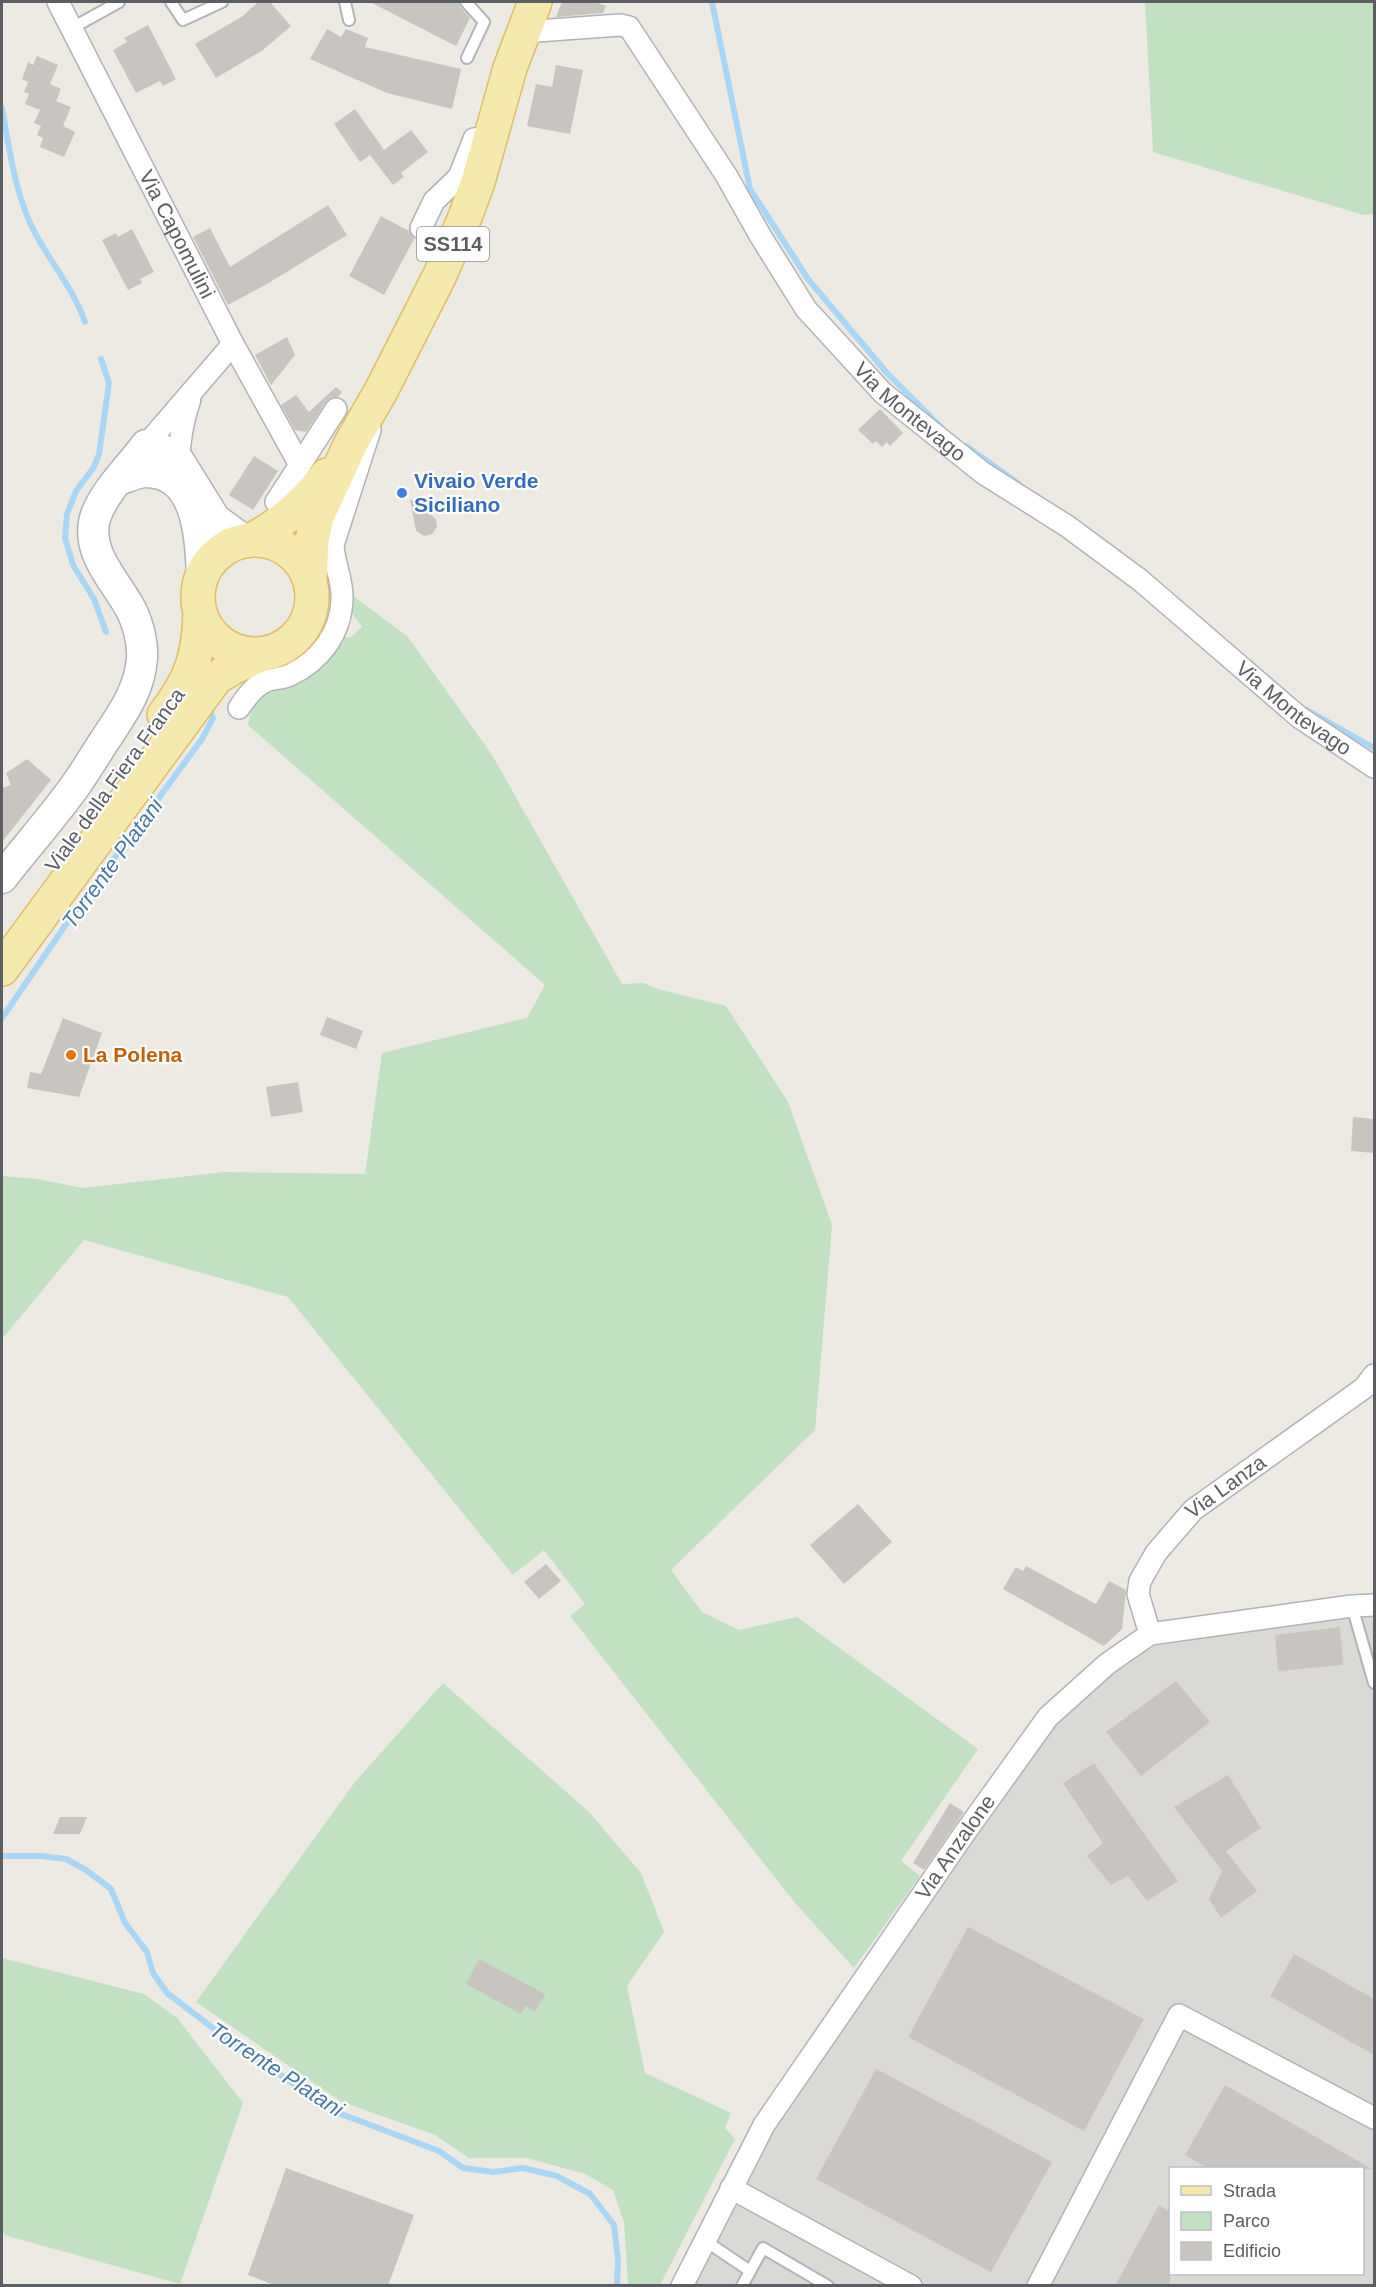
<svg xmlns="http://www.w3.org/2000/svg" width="1376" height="2287" font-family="Helvetica,sans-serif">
	<rect width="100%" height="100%" fill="#eceae3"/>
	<path fill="#dbd9d5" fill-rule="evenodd" d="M1371,1613L1374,1625V2285L692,2286L769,2126L1025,1758L1073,1703L1111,1667L1155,1646L1272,1622ZM1170,2168H1362V2274H1170Z"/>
	<path fill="#c2e1c2" d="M1145,2H1374V214L1364,215L1153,152Z
		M349,593L407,636L492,755L622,984L643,983L658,989L726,1006L788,1102L832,1225L815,1430L671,1570L702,1612L739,1630L797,1617L978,1749L901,1861L920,1876L854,1968L795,1903L570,1616L585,1604L544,1550L513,1575L288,1297L84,1240L2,1339V1176L37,1179L83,1188L224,1172L365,1174L382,1053L527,1018L545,985L248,725C256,679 285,699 311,673C322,663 331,649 340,637H351L362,627L348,608Z
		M443,1683L589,1812L641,1873L664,1932L627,1986L645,2073L731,2113L725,2128L735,2139L660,2285H628L624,2222L613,2190L585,2174L527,2158H469L435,2135L340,2101L196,2002L355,1782Z
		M2,1958L144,1994L177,2018L243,2103L180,2284L4,2235L2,2227Z"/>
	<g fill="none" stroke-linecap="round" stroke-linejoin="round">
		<path stroke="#aad6f6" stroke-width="6" d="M712,2L750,189L808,279L887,373L943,429
			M2,108C9,147 16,199 35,233C51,263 74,290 85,322
			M101,359L109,383L99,454L94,467L76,491L67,514L65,538L73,565L94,599L106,632
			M966,446L1019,484
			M1307,710L1374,748
			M2,1018L69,920L202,739L213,718L208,705
			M2,1856H41L66,1859L86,1870L111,1889L125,1923L147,1952L153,1973L167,1993L234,2044L336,2112L439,2151L463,2168L493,2172L523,2168L557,2176L590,2194L614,2225L618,2260L617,2286"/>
	</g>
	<path fill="#c8c5c0" d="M258,2H270L291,26L263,50L216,78L195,44L243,16Z
		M370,2H459L460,7L470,18L456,46Z
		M562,2H595L606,6L603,13L556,17Z
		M148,25L176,79L163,86L160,81L136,93L113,50L127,42L124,38Z
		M327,29L341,37L346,29L368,38L365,47L461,69L452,109L387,93L310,59Z
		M37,56L58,65L50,84L61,89L56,101L71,107L63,126L75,132L64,157L40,147L43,138L37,135L41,126L34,123L40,110L25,104L29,94L24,92L28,82L22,79L28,62L33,65Z
		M556,65L583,70L570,134L527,126L536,84L552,87Z
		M355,109L384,150L411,130L428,152L401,173L404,177L393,185L370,155L360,162L334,124Z
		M328,205L347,235L267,284L228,305L193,237L210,228L230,267Z
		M381,216L409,231L414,239L384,295L349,276Z
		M132,229L154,272L140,279L142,283L128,290L102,240L116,233L118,237Z
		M287,337L295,355L271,385L255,355Z
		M336,387L342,392L338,397H331L326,402L306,432L295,430L281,405L296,395L309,412Z
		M880,409L903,433L890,446L887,442L882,447L876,441L873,444L858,430Z
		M254,456L278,471L253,510L229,495Z
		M410,499L436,519L437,527L432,534L424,536L416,531Z
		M27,759L51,780L2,842V788L11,785L6,773Z
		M327,1017L363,1031L356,1049L320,1035Z
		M63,1018L102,1033L79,1097L27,1088L30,1072L41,1074Z
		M298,1082L303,1112L271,1117L266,1087Z
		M1353,1117L1374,1119V1153L1351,1151Z
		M858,1504L892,1542L844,1584L810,1545Z
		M546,1564L561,1581L539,1599L524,1582Z
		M1026,1566L1096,1604L1109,1581L1126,1590L1122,1629L1104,1646L1003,1589L1016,1567L1023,1571Z
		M1340,1627L1343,1665L1278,1671L1275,1635Z
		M1176,1681L1210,1722L1141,1776L1106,1732Z
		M1094,1763L1178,1881L1147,1901L1128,1876L1111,1885L1087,1856L1103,1843L1063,1783Z
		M1228,1775L1261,1828L1226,1851L1257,1891L1221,1918L1209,1899L1222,1871L1174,1807Z
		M950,1803L964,1812L924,1870L913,1863Z
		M60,1817H87L80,1834H53Z
		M968,1927L1144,2019L1084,2131L908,2037Z
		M1294,1954L1374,1999V2055L1270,1996Z
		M479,1959L545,1994L535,2012L525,2006L521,2014L466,1984Z
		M876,2069L1052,2162L991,2272L816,2179Z
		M1225,2085L1372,2169H1209L1185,2155Z
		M286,2168L414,2215L388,2286H277L248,2275Z
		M1159,2205L1170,2212V2286H1115Z"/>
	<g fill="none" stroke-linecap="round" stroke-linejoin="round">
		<g stroke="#b0b3b7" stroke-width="14">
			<path id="lane" d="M171,2L183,20L222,2
				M345,2L349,20
				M466,2L484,22L467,58
				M72,28L119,2
				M1352,1606L1374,1683
				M704,2240L750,2271
				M742,2286L763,2248L828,2286"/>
		</g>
		<g stroke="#b0b3b7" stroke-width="24">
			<g id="street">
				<path id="s1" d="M58,2L233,344L300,465"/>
				<path id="s2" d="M523,32L620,25L629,27L726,175L761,237L806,309L883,393L983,473L1067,526L1140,580L1299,717L1374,767"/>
				<path d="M421,228L434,201L459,177L474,139L491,137"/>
				<path d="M153,452L146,445L233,344"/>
				<path d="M179,461C179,439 183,420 190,399"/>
				<path d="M276,502L336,409"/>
				<path d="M239,708C245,699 253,687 264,682C272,678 282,679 290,675C320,661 341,633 342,599C343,581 334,564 333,545L370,430"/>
				<path id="s3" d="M1150,1634L1138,1594L1140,1581L1156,1553L1193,1510L1364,1388L1374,1375"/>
				<path d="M731,2188L911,2286"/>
				<path id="s4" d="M682,2286L764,2125L964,1834L1048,1717L1107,1664L1150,1634L1352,1606L1374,1605"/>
				<path d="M1038,2286L1179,2015L1374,2118"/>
			</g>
		</g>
		<g stroke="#b0b2b7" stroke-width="33">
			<path id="secondary" d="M121,479C127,477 136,473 144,472C198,471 200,536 202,575
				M2,878C26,847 53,817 75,786C86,771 95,755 105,740C122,714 140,690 142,658C143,641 137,620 129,606C113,578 84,550 96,515C106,489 130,467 146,445L169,452L179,461L215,519L245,541"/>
		</g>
		<g stroke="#e2bd66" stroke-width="36">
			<path id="primary" d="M251,540C281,525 306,502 327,475
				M198 597a57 57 0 1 1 114 0a57 57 0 1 1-114 0Z
				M310,581L312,540L317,517L351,443L381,391L440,275L465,217L478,182L510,68L535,2
				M164,715C191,679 199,657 200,612
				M2,969L216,678L234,667L265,653"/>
		</g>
		<use href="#lane" stroke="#fff" stroke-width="10"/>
		<use href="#street" stroke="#fff" stroke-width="21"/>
		<use href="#secondary" stroke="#fff" stroke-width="30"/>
		<use href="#primary" stroke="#f6e9ae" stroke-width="33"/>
	</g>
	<circle fill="#3f7fe0" stroke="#fff" stroke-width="2" cx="402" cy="493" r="6"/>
	<circle fill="#e8710a" stroke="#fff" stroke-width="2" cx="71" cy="1055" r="6"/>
	<g text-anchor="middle" stroke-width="4.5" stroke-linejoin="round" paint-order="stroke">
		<rect fill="#fff" stroke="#8c8e91" stroke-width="1.5" x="417" y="227" width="72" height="34" rx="4.5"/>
		<g font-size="20" font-weight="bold" fill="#5b5e62">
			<text x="453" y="251">SS114</text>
		</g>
		<g font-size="21" fill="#5b5e62" stroke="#fff">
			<text dy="7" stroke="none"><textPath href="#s1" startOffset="261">Via Capomulini</textPath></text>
			<text dy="7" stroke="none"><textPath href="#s2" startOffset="586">Via Montevago</textPath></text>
			<text dy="7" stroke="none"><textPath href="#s2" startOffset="1072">Via Montevago</textPath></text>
			<text transform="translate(115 780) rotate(-54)" y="7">Viale della Fiera Franca</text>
			<text dy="7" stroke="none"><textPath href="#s3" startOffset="184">Via Lanza</textPath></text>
			<text dy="7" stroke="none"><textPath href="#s4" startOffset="518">Via Anzalone</textPath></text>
		</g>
		<g font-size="21" font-weight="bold" fill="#366cbe" stroke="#fff" text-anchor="start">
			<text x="414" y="488">Vivaio Verde<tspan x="414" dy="24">Siciliano</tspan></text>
		</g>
		<g font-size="21" font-weight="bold" fill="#c56008" stroke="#fff" text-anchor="start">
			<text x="83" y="1062">La Polena</text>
		</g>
		<g font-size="22" font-style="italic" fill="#4978a6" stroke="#fff">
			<text transform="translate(112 863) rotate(-54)" y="8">Torrente Platani</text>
			<text transform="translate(277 2069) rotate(33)" y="8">Torrente Platani</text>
		</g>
	</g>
	<rect width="1376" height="2287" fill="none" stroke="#5b5e62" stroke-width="6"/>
	<rect x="1169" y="2167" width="195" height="108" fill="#ffffff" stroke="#bdbfc0" stroke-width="1.5"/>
	<rect x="1181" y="2186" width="30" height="9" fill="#f6e9ae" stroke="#bdbfc0" stroke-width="1.5"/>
	<text x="1223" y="2197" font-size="18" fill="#5b5e62">Strada</text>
	<rect x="1181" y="2212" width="30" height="18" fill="#c2e1c2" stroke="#bdbfc0" stroke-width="1.5"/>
	<text x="1223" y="2227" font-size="18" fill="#5b5e62">Parco</text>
	<rect x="1181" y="2242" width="30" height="18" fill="#c8c5c0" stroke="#bdbfc0" stroke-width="1.5"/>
	<text x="1223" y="2257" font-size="18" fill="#5b5e62">Edificio</text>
</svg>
